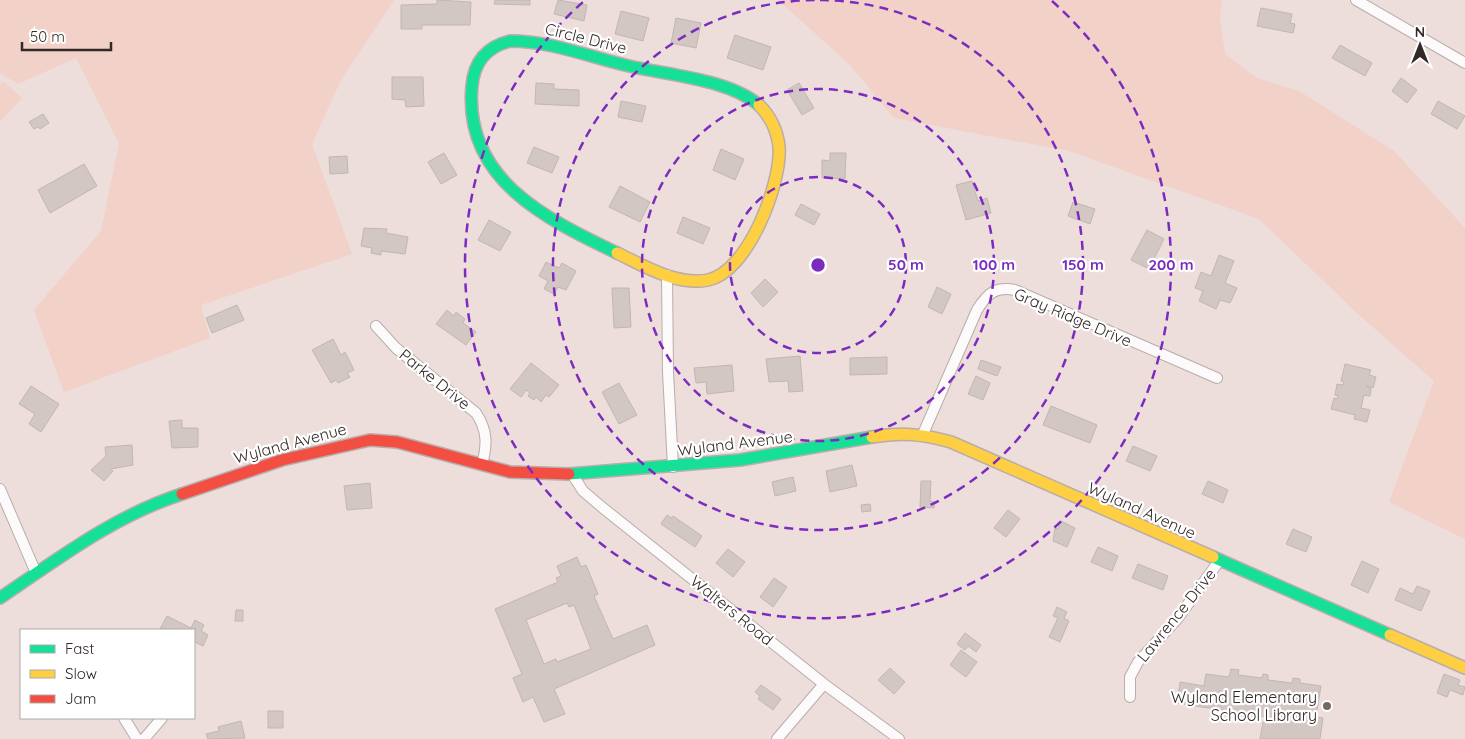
<svg xmlns="http://www.w3.org/2000/svg" width="1465" height="739" font-family="Quicksand,sans-serif">
	<rect width="100%" height="100%" fill="#eddedb"/>
	<path fill="#f1d1c8" d="M0,0H394L341,80L312,144L352,254L201,305L210,338L64,392L34,310L101,231L119,143L76,58L18,84L0,73Z
		M778,0H1222L1220,20L1225,54L1257,78L1299,91L1394,151L1465,228V539L1389,502L1434,381L1358,314L1259,219L1069,151L894,118L849,64Z
		M3,81L22,98L0,122V85Z"/>
	<path fill="#d3c7c4" stroke="#c2b6b4" fill-rule="evenodd" d="M437,0L471,2L470,25H422V29H401V5L437,4Z
		M495,0H530V5L494,4Z
		M558,0L587,5L584,21L554,14Z
		M1261,8L1292,14L1290,23L1295,24L1293,33L1257,26Z
		M621,11L649,18L643,41L615,34Z
		M676,18L701,23L696,48L671,43Z
		M735,35L771,47L763,70L727,58Z
		M1340,45L1372,63L1365,76L1332,58Z
		M392,77H423L424,106L406,107L405,100L392,99Z
		M1401,78L1417,90L1407,103L1392,91Z
		M536,83L554,84V89L579,90V106L535,104Z
		M799,83L814,108L802,115L787,90Z
		M621,101L646,106L642,122L618,117Z
		M1438,101L1465,116L1457,129L1431,114Z
		M43,114L49,123L40,129L38,127L34,129L29,122Z
		M534,147L559,157L552,173L527,163Z
		M721,149L744,159L735,180L713,170Z
		M444,153L457,175L441,184L428,162Z
		M830,153H846L845,179L822,178V160L830,161Z
		M347,156L348,173L330,174L329,157Z
		M84,164L97,186L50,213L38,190Z
		M972,181L978,201L987,198L991,213L966,220L956,185Z
		M620,186L650,202L640,222L609,207Z
		M1073,202L1095,209L1090,224L1068,216Z
		M801,204L820,214L814,225L795,215Z
		M683,217L710,228L703,244L677,233Z
		M489,220L511,232L500,251L478,240Z
		M364,228L387,229L386,233L408,237L405,254L381,251V255L371,253L372,248L361,246Z
		M1147,230L1164,239L1149,269L1131,260Z
		M1219,255L1234,261L1225,283L1237,288L1230,303L1220,300L1216,309L1199,301L1203,291L1195,288L1201,272L1211,276Z
		M546,262L559,268L562,263L576,271L566,290L558,287L554,294L544,289L548,281L539,276Z
		M765,279L778,292L763,307L751,293Z
		M937,287L951,294L942,314L928,307Z
		M612,288H629L631,327L614,328Z
		M237,305L244,320L212,333L206,318Z
		M447,310L454,316L456,312L465,319L463,323L476,332L466,345L436,324Z
		M333,339L341,355L345,352L354,370L347,373L350,377L338,383L336,380L331,383L312,350Z
		M800,356L803,391L789,392L788,381L769,382L766,359Z
		M887,357V374L850,375V358Z
		M981,360L1001,367L997,376L978,369Z
		M531,363L559,385L549,397L546,395L541,402L536,397L534,400L528,396L530,393L526,390L521,397L510,389Z
		M1345,364L1371,370L1369,375L1376,377L1373,388L1366,386L1371,389L1370,396L1364,395L1361,408L1370,410L1367,422L1354,419L1355,415L1331,409L1334,398L1337,399L1338,396L1335,395L1337,384L1343,385L1344,382L1341,381Z
		M732,365L734,391L707,394L706,382L696,383L694,368Z
		M976,376L990,383L983,400L968,394Z
		M619,383L637,415L619,424L602,392Z
		M31,386L59,404L41,432L29,424L35,414L19,404Z
		M1051,406L1097,425L1090,443L1043,425Z
		M182,420V428H198V447L172,448L169,421Z
		M132,445L133,465L111,469L113,471L104,481L91,470L106,456L105,447Z
		M1133,446L1157,456L1150,471L1126,461Z
		M852,465L857,486L830,492L826,471Z
		M793,477L796,491L775,496L772,482Z
		M921,481H931L930,501L935,502L934,508L920,507Z
		M1208,481L1228,490L1223,503L1202,494Z
		M370,483L372,508L347,510L344,486Z
		M870,504L871,511L862,512L861,505Z
		M1008,510L1020,519L1006,537L994,528Z
		M667,515L672,518L673,516L702,536L695,547L661,524Z
		M1061,521L1075,528L1067,547L1053,541L1055,528L1058,529Z
		M1293,529L1312,537L1306,552L1286,544Z
		M1098,547L1118,556L1112,571L1091,562Z
		M728,549L745,562L733,577L716,563Z
		M577,557L581,567L586,565L598,594L594,596L613,639L647,625L655,645L554,689L565,714L544,722L533,697L523,702L513,678L522,674L495,609L558,582L556,578L561,576L557,566ZM567,603L569,607L574,605L591,649L557,662L556,659L544,664L526,620Z
		M1362,561L1379,569L1368,593L1351,585Z
		M1138,564L1168,576L1163,590L1132,578Z
		M774,578L787,587L773,607L760,597Z
		M1417,586L1430,591L1421,611L1395,600L1400,588L1413,594Z
		M1057,607L1067,612L1064,618L1069,621L1060,642L1049,637L1058,618L1053,616Z
		M236,610H243V621H235Z
		M167,616L191,628L195,620L204,625L201,631L208,635L203,646L195,642L194,644V630L160,629Z
		M965,633L981,645L976,652L968,646L965,650L957,644Z
		M961,650L977,662L966,677L950,665Z
		M890,668L905,682L894,694L878,680Z
		M1231,669L1239,670L1238,675L1262,678L1263,674L1268,675V680L1292,683L1293,678L1300,679V683L1321,686L1316,717L1323,718L1320,739H1260L1263,722H1265L1266,717L1177,703L1180,682L1204,686L1206,674L1229,677Z
		M1444,674L1460,680L1458,685L1465,687L1463,695L1450,690L1447,697L1437,693Z
		M761,685L781,699L773,710L758,699L760,696L755,692Z
		M268,711H283V728H268Z
		M241,721L245,738L208,739L206,734L219,731L218,727Z"/>
	<g fill="none" stroke-linecap="round" stroke-linejoin="round">
		<g stroke="#b8adab" stroke-width="12">
			<path id="street" d="M1356,0L1465,63
				M667,275L668,372L673,467
				M376,326L396,348L476,413C488,431 487,445 482,465
				M923,434L977,310C987,294 995,286 1015,290L1217,378
				M572,474L583,491L603,508L824,684L899,739
				M0,489L36,573
				M1130,697V677L1138,662L1178,618L1219,561
				M124,718L137,739
				M144,739L162,718
				M777,739L824,684"/>
		</g>
		<g stroke="#b8adab" stroke-width="14">
			<path id="fast" d="M510,41C552,41 589,57 629,66C668,75 728,79 759,105
				M510,41C486,47 474,62 472,86C463,179 546,219 617,253
				M569,474L740,460L872,437
				M1213,557L1390,635
				M0,598C59,558 114,516 182,494"/>
		</g>
		<g stroke="#b8adab" stroke-width="14">
			<path id="slow" d="M617,253C644,266 677,286 708,280C748,272 782,183 779,146C777,130 770,116 759,105
				M872,437C902,432 922,434 951,442L1213,557
				M1390,635L1465,668"/>
		</g>
		<g stroke="#b8adab" stroke-width="14">
			<path id="jam" d="M182,494L282,460L370,440L397,442L510,472L569,474"/>
		</g>
		<use href="#street" stroke="#fcfafa" stroke-width="10"/>
		<use href="#fast" stroke="#16e098" stroke-width="11"/>
		<use href="#slow" stroke="#ffcf43" stroke-width="11"/>
		<use href="#jam" stroke="#f24e42" stroke-width="11"/>
	</g>
	<g fill="none" stroke="#7b2cbf" stroke-width="2.5" stroke-dasharray="9 6">
		<circle cx="818" cy="265" r="88"/>
		<circle cx="818" cy="265" r="176"/>
		<path d="M820 0A265 265 0 1 1 816 0"/>
		<path d="M1052 1A353 353 0 1 1 584 1"/>
	</g>
	<circle fill="#746966" stroke="#fff" stroke-width="2" cx="1327" cy="706" r="5"/>
	<g text-anchor="middle" stroke-width="4.5" stroke-linejoin="round" paint-order="stroke">
		<g font-size="16" fill="#332a27" stroke="#fff">
			<text transform="translate(586 38) rotate(14)" y="6">Circle Drive</text>
			<text transform="translate(1073 317) rotate(23)" y="6">Gray Ridge Drive</text>
			<text transform="translate(435 379) rotate(39)" y="6">Parke Drive</text>
			<text transform="translate(290 443) rotate(-15)" y="6">Wyland Avenue</text>
			<text transform="translate(735 443) rotate(-7)" y="6">Wyland Avenue</text>
			<text transform="translate(1142 510) rotate(24)" y="6">Wyland Avenue</text>
			<text transform="translate(732 610) rotate(39)" y="6">Walters Road</text>
			<text transform="translate(1176 615) rotate(-51)" y="6">Lawrence Drive</text>
		</g>
		<g font-size="16" fill="#332a27" stroke="#fff" text-anchor="end">
			<text x="1317" y="703">Wyland Elementary<tspan x="1317" dy="18">School Library</tspan></text>
		</g>
	</g>
	<circle cx="818" cy="265" r="8" fill="#7b2cbf" stroke="#fff" stroke-width="2.5"/>
	<g font-size="15" text-anchor="middle" font-weight="bold" fill="#7b2cbf" stroke="#fff" stroke-width="4.5" stroke-linejoin="round" paint-order="stroke">
		<text x="906" y="270">50 m</text>
		<text x="994" y="270">100 m</text>
		<text x="1083" y="270">150 m</text>
		<text x="1171" y="270">200 m</text>
	</g>
	<rect x="20" y="629" width="175" height="90" fill="#ffffff" stroke="#adaaa9"/>
	<rect x="30" y="645" width="25" height="8" fill="#16e098" stroke="#adaaa9"/>
	<text x="65" y="654" font-size="15" fill="#332a27">Fast</text>
	<rect x="30" y="670" width="25" height="8" fill="#ffcf43" stroke="#adaaa9"/>
	<text x="65" y="679" font-size="15" fill="#332a27">Slow</text>
	<rect x="30" y="695" width="25" height="8" fill="#f24e42" stroke="#adaaa9"/>
	<text x="65" y="704" font-size="15" fill="#332a27">Jam</text>
	<g transform="translate(1420 45)" stroke="#ffffff" stroke-width="4" paint-order="stroke">
	<path d="M0-4L9 19L0 12L-9 19Z" fill="#332a27"/>
	<text y="-8" font-size="14" font-weight="bold" text-anchor="middle" fill="#332a27">N</text>
	</g>
	<path d="M22 42v8h89v-8" fill="none" stroke="#332a27" stroke-width="2.5"/>
	<text x="30" y="42" font-size="15" fill="#332a27" stroke="#ffffff" stroke-width="4" paint-order="stroke">50 m</text>
</svg>
